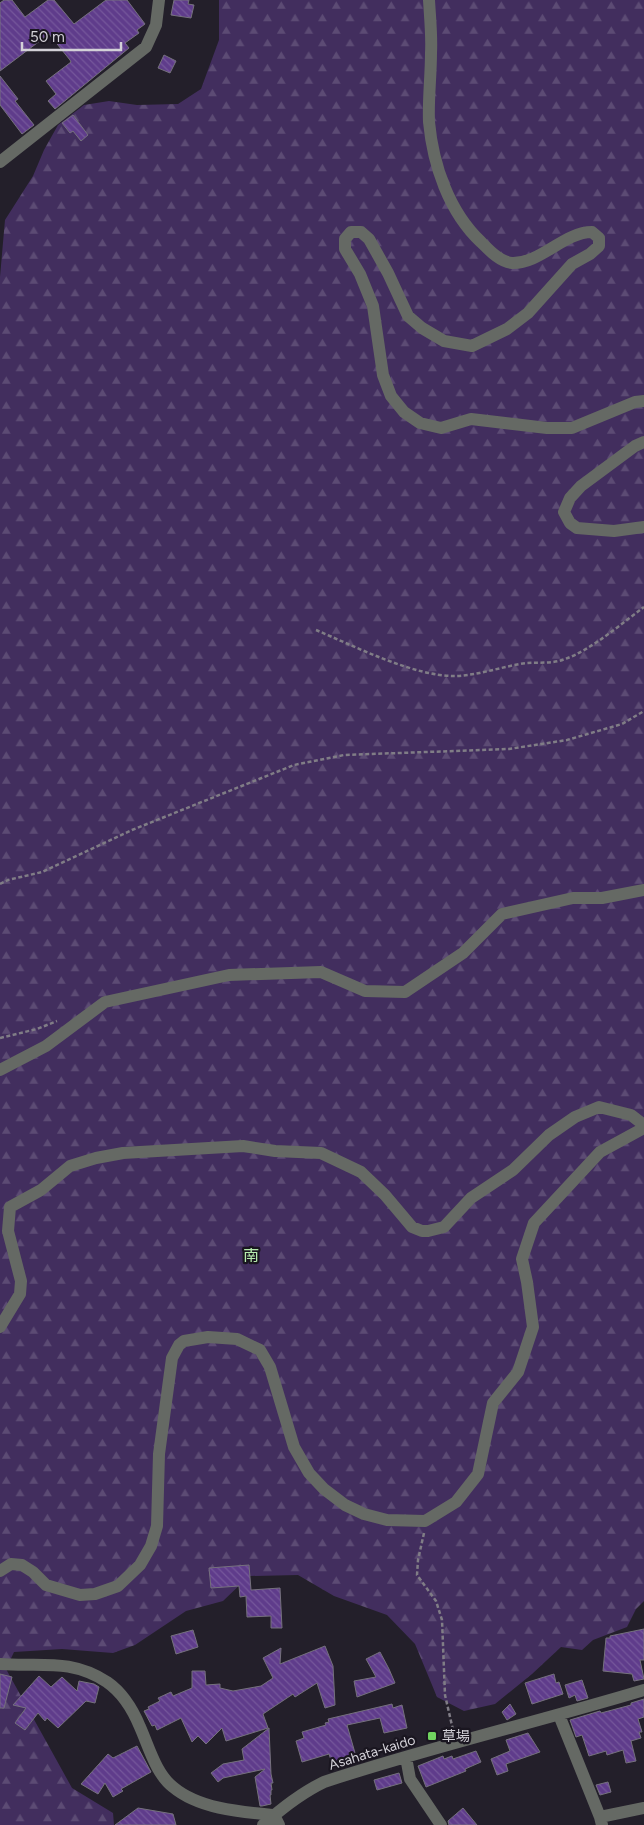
<svg xmlns="http://www.w3.org/2000/svg" width="644" height="1825" font-family="Figtree,'Noto Sans JP',sans-serif">
	<defs>
		<pattern id="forest-firs" width="22" height="20" patternUnits="userSpaceOnUse" patternTransform="scale(1.25)"><rect width="22" height="20" fill="#422e5e"/><path d="M5 1l3.5 6h-7zM16 11l3.5 6h-7z" fill="#5c4b74"/></pattern>
		<pattern id="building-back-hatch" width="6" height="6" patternUnits="userSpaceOnUse" patternTransform="scale(1.25)"><rect width="6" height="6" fill="#5f3c8b"/><path d="M-1 5l2 2M0 0l6 6M5-1l2 2" fill="none" stroke="#75579b"/></pattern>
	</defs>
	<rect width="100%" height="100%" fill="#231f2a"/>
	<path fill="url(#forest-firs)" d="M219,0H644V1601L636,1609L627,1627L593,1640L582,1650L561,1647L532,1674L495,1704L464,1711L437,1697L415,1644L387,1615L334,1596L298,1575L249,1576L223,1601L186,1611L135,1645L113,1653L62,1649L14,1652L6,1669L72,1788L113,1813L114,1825H0V277L5,220L33,176L44,150L58,125L84,105L109,101L137,105L178,104L201,89L219,40Z"/>
	<path fill="url(#building-back-hatch)" stroke="#75717d" d="M4,0H12L25,17L48,0H54L74,24L106,0H127L145,24L137,30L139,33L125,43L129,48L55,109L48,101L56,94L46,81L71,62L70,60L49,34L0,71V3Z
		M174,0H189L188,4L194,5L191,18L171,15Z
		M164,55L176,61L170,73L158,68Z
		M0,76L18,99L15,101L34,125L22,134L0,105Z
		M73,115L88,135L81,141L73,131L70,133L62,123Z
		M249,1565L251,1590L280,1588L282,1628H271V1616L247,1617L246,1596L240,1597L239,1586L211,1588L209,1568Z
		M644,1629V1660H640L644,1679L634,1681L632,1674L603,1671L606,1638H610V1636Z
		M193,1630L198,1647L176,1654L171,1636Z
		M325,1646L333,1666L335,1705L325,1708L317,1683L295,1697L293,1694L263,1714L268,1728L226,1741L222,1728L206,1744L198,1736L192,1742L181,1718L157,1730L155,1725L152,1726L144,1711L149,1709L148,1707L160,1701L158,1698L171,1692L173,1696L192,1688V1671H205L206,1685L220,1684V1688L233,1691L261,1686L273,1678L263,1658L281,1648L280,1664Z
		M380,1652L389,1669L395,1683L357,1697L354,1681L376,1677L366,1659Z
		M0,1674L12,1677L4,1708H0Z
		M554,1674L556,1683L559,1682L563,1694L532,1704L525,1683Z
		M39,1676L51,1687L62,1677L77,1691L79,1681L94,1684L99,1687L95,1703L86,1701L58,1728L47,1718L45,1721L38,1713L25,1730L15,1723L26,1708L13,1705Z
		M582,1680L588,1698L577,1701L575,1695L569,1698L565,1685Z
		M644,1699V1717L638,1719L642,1732H639L641,1738L631,1741L636,1761L626,1763L623,1750L607,1755L606,1751L589,1756L582,1735L576,1737L570,1720L600,1711L601,1713L631,1705V1703Z
		M392,1704L393,1708L402,1705L407,1728L384,1733L380,1718L347,1725L357,1760L333,1766L329,1754L302,1762L296,1741L304,1738L302,1732L326,1725L325,1723L329,1722L328,1719Z
		M510,1704L516,1714L507,1720L502,1712Z
		M269,1728L271,1774L273,1783H271L272,1790H271V1795H270L271,1804L262,1806H260L255,1777L265,1769L223,1778L218,1782L211,1773L223,1764L244,1760L242,1749Z
		M528,1733L540,1752L506,1764L508,1771L497,1775L491,1759L510,1751L506,1740Z
		M137,1746L151,1772L121,1789L123,1791L113,1797L105,1783L98,1794L81,1784L108,1754L113,1758Z
		M476,1751L481,1762L465,1769L466,1771L426,1787L418,1766L443,1756L444,1759L452,1756L453,1759Z
		M399,1773L402,1783L377,1790L374,1780Z
		M608,1782L611,1792L600,1795L596,1785Z
		M138,1808L173,1814L176,1825H115Z
		M463,1808L477,1825H449L448,1821Z"/>
	<g fill="none" stroke-linecap="round" stroke-linejoin="round">
		<path stroke="#807d86" stroke-width="2.5" stroke-dasharray="4 2.5" stroke-linecap="butt" d="M316,630C354,646 415,677 456,676C478,675 498,668 520,664C535,661 550,665 565,659C591,650 621,624 644,607
			M0,884L8,880L42,872L132,830L294,765L344,755L509,749L567,740L622,724L644,711
			M0,1038L37,1029L57,1021
			M424,1533L418,1560L417,1575L436,1601L442,1620L445,1695L453,1730"/>
		<path stroke="#656964" stroke-width="12" d="M429,0C430,18 432,36 431,53C431,76 428,99 429,122C433,165 449,212 481,242C489,250 500,262 512,263C540,264 564,232 592,232L599,238V246L590,254L572,264L528,313L507,329L472,346L444,341L422,328L408,316L388,273L369,239L361,232H351L345,239V249L360,274L373,306L383,375L391,396L404,412L420,423L441,428L471,419L547,428H572L635,402L644,401
			M0,162L146,47L156,25L159,0
			M644,442L635,446L581,486L570,498L564,512L570,523L577,528L614,531L644,527
			M0,1070L46,1046L105,1002L229,975L321,972L365,991L405,992L463,953L502,914L573,898H602L644,890
			M0,1327L20,1294L21,1281L8,1231L10,1207L41,1190L70,1166L96,1158L123,1153L243,1146L275,1151L321,1153L361,1172L385,1195L412,1227L422,1231H428L444,1227L471,1198L513,1170L549,1135L575,1117L599,1107L631,1115L644,1125
			M0,1571L11,1564L22,1565L33,1572L46,1585L80,1595L95,1594L118,1586L140,1565L151,1546L157,1526L159,1454L172,1358L179,1345L184,1341L208,1337L237,1339L260,1350L270,1367L294,1447L309,1473L324,1489L345,1505L364,1514L387,1520L425,1521L456,1502L478,1474L493,1403L518,1372L533,1327L527,1282L522,1259L534,1223L600,1152L644,1128
			M0,1664C40,1667 70,1658 107,1682C123,1693 133,1710 140,1727C149,1747 156,1774 173,1787C199,1809 241,1812 274,1815L279,1825
			M559,1715L600,1817L602,1825
			M406,1757L410,1779L441,1825
			M600,1817L644,1808
			M263,1825C282,1808 301,1793 324,1782C430,1747 538,1722 644,1690"/>
	</g>
	<rect fill="#70d35f" stroke="#1a1620" stroke-width="2" x="427" y="1731" width="10" height="10" rx="2.5"/>
	<g text-anchor="middle" stroke-width="4.5" stroke-linejoin="round" paint-order="stroke">
		<g font-size="14" fill="#d3d1d8" stroke="#1a1620" text-anchor="start">
			<text x="442" y="1741">草場</text>
		</g>
		<g font-size="14" fill="#d3d1d8" stroke="#1a1620">
			<text transform="translate(372 1752) rotate(-17)" y="5">Asahata-kaido</text>
		</g>
		<g font-size="16" fill="#b6ebad" stroke="#1a1620">
			<text x="251" y="1261">南</text>
		</g>
	</g>
	<path d="M22 42v8h99v-8" fill="none" stroke="#d3d1d8" stroke-width="2.5"/>
	<text x="30" y="42" font-size="15" fill="#d3d1d8" stroke="#1a1620" stroke-width="4" paint-order="stroke">50 m</text>
</svg>
